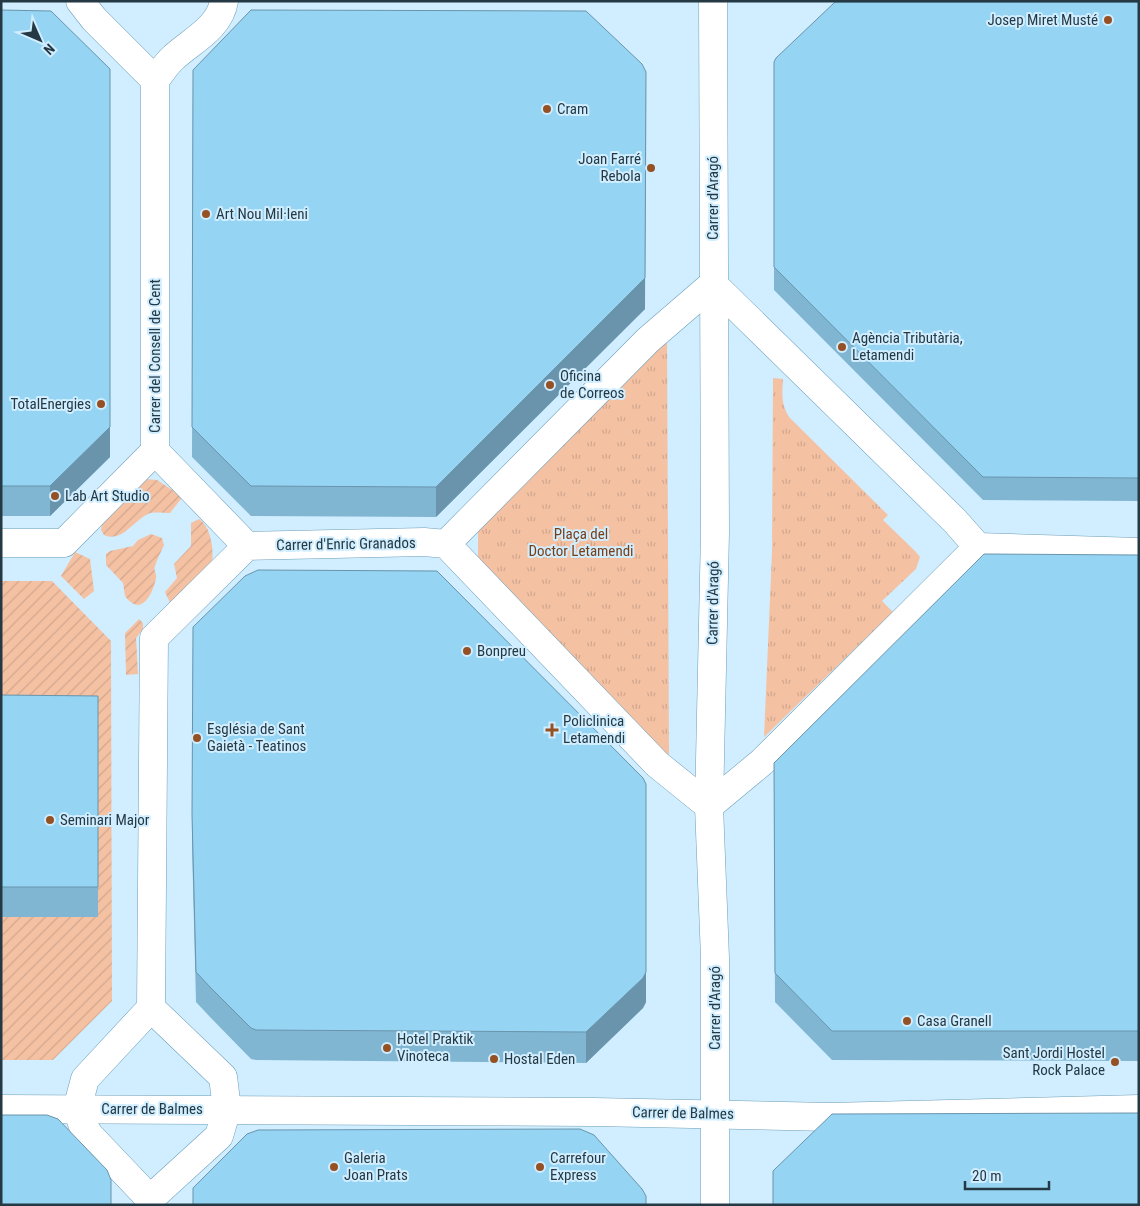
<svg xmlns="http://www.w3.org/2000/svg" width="1140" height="1206" font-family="'Roboto Condensed',sans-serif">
	<defs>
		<pattern id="grass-tufts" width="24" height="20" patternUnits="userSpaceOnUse" patternTransform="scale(1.25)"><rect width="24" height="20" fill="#f5c1a3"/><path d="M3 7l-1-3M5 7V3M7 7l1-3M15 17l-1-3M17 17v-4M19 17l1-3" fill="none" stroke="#d2a78e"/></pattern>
		<pattern id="garden-furrows" width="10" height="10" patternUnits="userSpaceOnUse" patternTransform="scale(1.25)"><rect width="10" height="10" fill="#f5c1a3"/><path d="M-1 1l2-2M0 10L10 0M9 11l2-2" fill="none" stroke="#d2a78e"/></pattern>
	</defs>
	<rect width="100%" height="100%" fill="#d0eeff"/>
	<path fill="url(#grass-tufts)" d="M667,332L669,756L478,565V523Z
		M773,378L783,379C782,393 781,406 790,418L888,515L883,520L916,552L920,557L916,569L882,601L893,612L764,737L772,552Z"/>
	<path fill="url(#garden-furrows)" d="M146,479L157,480L180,495L181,499L170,513C163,513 151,511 146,515C133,522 121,543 104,535L101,530L102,523Z
		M199,519C211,527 214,549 212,563L171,605L165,592L177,578L174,564L191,546V523Z
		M151,534L162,538L164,545C161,552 157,559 155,566C153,571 157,573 156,578C153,594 141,618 125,596L123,583L106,565V554L110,551L133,546L138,540Z
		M75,552L90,559L94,591L84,599L61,576Z
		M1,581H52L111,641L112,1001L53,1060H1V917H98L1,725Z
		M139,619L143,623V629L136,638L138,674L126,675L125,633Z"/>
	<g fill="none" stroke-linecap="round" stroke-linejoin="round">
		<g stroke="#6d9eb8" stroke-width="29">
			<path id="street" d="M80,1L94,19L155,80
				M224,1C220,28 191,41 173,58C166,64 161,73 155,80V451L247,546
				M1,543H64L155,451
				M446,544L648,340L713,284L955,521L978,547
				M446,544L657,764L709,806L762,762L978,547
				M247,546L424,542L446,544
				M978,547L1139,552
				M150,1199L219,1136L227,1109L223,1077L151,1008
				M150,1205V1199L90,1136L83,1126L77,1109L85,1079L151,1008L154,638L247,546"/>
		</g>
		<g stroke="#6d9eb8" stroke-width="29">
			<path id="secondary" d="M1,1109L594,1112L830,1117L1139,1109"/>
		</g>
		<g stroke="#6d9eb8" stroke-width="29">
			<path id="primary" d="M713,1L715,532L709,806L715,958V1205"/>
		</g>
		<use href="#street" stroke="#fff" stroke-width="28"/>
		<use href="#secondary" stroke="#fff" stroke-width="28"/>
		<use href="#primary" stroke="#fff" stroke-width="28"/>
	</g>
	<path fill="#81b6d2" d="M1139,2V501L983,500L774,290V62Z
		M1,10L110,457L50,516H1Z
		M193,70L645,309L436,517L251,516L192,457Z
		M1139,555V1061L832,1060L775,1002L774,763Z
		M193,627L646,1002L643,1008L586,1063L256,1060L251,1059L210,1017L196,1002L192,845Z
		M1,695L98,696V917H1Z"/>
	<path fill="#6994ab" d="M110,69V457L50,516V486Z
		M646,72L645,309L436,517V487Z
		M646,972V1002L643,1008L586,1063V1032Z"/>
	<path fill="#96d4f4" stroke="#6994ab" d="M835,2H1139V478L983,477L774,267V62L776,58Z
		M1,10L51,11L110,69V427L50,486H1Z
		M251,10L586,11L642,64L646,72L645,278L436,487L251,486L192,427L193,70Z
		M984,554L1139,555V1031H832L775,973L774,763Z
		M258,570L437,571L643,778L646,784V972L643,978L586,1032L256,1030L251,1028L210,987L196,972L192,815L193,627L245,576Z
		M1,695L98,696V887H1Z
		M1139,1113V1205H773V1171L832,1114Z
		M1,1115H47L58,1119L107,1170L111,1180V1205H1Z
		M580,1129L594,1135L642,1189L646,1196V1205H193V1188L247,1134L258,1130Z"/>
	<g fill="#955123" stroke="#d0eeff" stroke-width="2">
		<circle cx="1108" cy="20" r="5"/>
		<circle cx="547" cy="109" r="5"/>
		<circle cx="651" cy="168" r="5"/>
		<circle cx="206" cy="214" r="5"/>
		<circle cx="842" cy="347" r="5"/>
		<circle cx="550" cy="385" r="5"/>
		<circle cx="101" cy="404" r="5"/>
		<circle cx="55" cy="496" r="5"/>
		<circle cx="467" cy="651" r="5"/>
		<path d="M549.5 722.5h5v5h5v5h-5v5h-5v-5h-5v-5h5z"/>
		<circle cx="197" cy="738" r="5"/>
		<circle cx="50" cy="820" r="5"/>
		<circle cx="907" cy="1021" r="5"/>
		<circle cx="387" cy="1048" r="5"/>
		<circle cx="494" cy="1059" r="5"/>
		<circle cx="1115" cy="1062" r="5"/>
		<circle cx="334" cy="1167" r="5"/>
		<circle cx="540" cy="1167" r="5"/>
	</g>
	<g text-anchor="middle" stroke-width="4" stroke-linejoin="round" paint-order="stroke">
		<g font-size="15" fill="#243944" stroke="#d0eeff" text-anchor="start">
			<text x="1098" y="25" text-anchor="end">Josep Miret Musté</text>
			<text x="557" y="114">Cram</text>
			<text x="641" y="164" text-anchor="end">Joan Farré<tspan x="641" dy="17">Rebola</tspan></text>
			<text x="216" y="219">Art Nou Mil·leni</text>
			<text x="852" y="343">Agència Tributària,<tspan x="852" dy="17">Letamendi</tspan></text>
			<text x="560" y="381">Oficina<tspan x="560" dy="17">de Correos</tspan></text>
			<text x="91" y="409" text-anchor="end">TotalEnergies</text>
			<text x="65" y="501">Lab Art Studio</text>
			<text x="477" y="656">Bonpreu</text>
			<text x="563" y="726">Policlinica<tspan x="563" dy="17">Letamendi</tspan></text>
			<text x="207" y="734">Església de Sant<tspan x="207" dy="17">Gaietà - Teatinos</tspan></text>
			<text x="60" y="825">Seminari Major</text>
			<text x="917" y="1026">Casa Granell</text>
			<text x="397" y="1044">Hotel Praktik<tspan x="397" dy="17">Vinoteca</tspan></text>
			<text x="1105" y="1058" text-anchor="end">Sant Jordi Hostel<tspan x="1105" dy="17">Rock Palace</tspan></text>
			<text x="504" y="1064">Hostal Eden</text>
			<text x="344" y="1163">Galeria<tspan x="344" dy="17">Joan Prats</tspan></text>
			<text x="550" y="1163">Carrefour<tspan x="550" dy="17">Express</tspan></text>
		</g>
		<g font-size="15" fill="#243944" stroke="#d0eeff">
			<text transform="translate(713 198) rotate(-90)" y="5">Carrer d'Aragó</text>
			<text transform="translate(155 356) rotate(-90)" y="5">Carrer del Consell de Cent</text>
			<text transform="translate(346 544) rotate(-1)" y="5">Carrer d'Enric Granados</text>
			<text transform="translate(713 603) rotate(-89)" y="5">Carrer d'Aragó</text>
			<text transform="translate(715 1008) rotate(-90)" y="5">Carrer d'Aragó</text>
			<text x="152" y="1114">Carrer de Balmes</text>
			<text transform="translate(683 1113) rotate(1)" y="5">Carrer de Balmes</text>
		</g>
		<g font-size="15" fill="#783e16" stroke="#d0eeff">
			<text x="581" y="539">Plaça del<tspan x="581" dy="17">Doctor Letamendi</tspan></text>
		</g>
	</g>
	<rect width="1140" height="1206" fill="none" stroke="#243944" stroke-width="5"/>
	<g transform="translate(40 40) rotate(135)" stroke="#d0eeff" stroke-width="4" paint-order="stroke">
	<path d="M0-4L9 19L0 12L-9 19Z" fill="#243944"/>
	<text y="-8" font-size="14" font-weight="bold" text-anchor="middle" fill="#243944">N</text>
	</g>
	<path d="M965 1181v8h84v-8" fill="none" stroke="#243944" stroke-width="2.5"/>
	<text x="972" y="1181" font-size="15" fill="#243944" stroke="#d0eeff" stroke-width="4" paint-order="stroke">20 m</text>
</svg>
